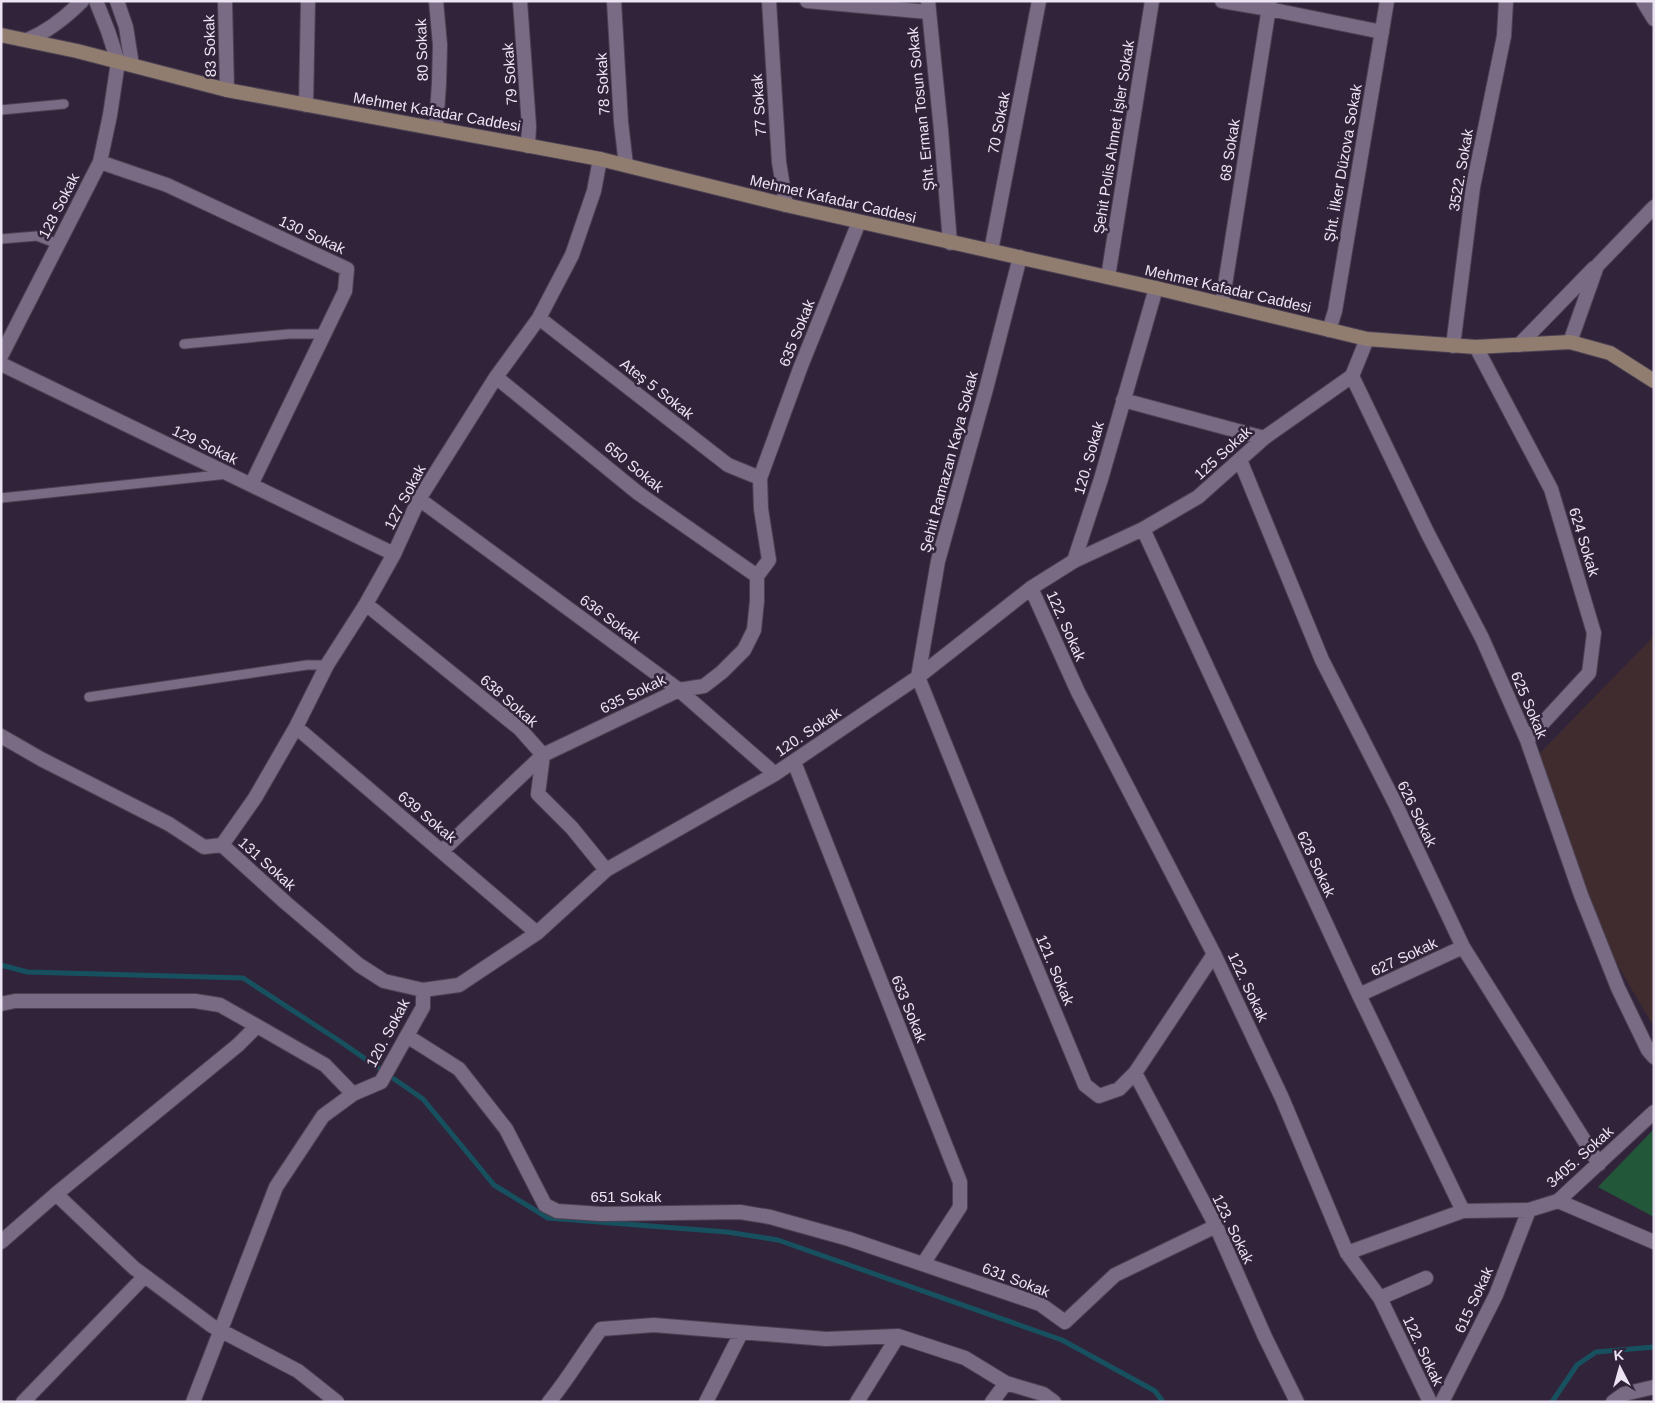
<svg xmlns="http://www.w3.org/2000/svg" width="1655" height="1403" font-family="Helvetica,sans-serif">
	<rect width="100%" height="100%" fill="#31243a"/>
	<path fill="#402c2e" d="M1654,636V1027L1581,903L1536,757Z"/>
	<path fill="#23573a" d="M1654,1129V1217L1598,1187Z"/>
	<g fill="none" stroke-linecap="round" stroke-linejoin="round">
		<path stroke="#175160" stroke-width="5" d="M1,965L27,972L243,978L341,1042L423,1099L494,1185L548,1218L727,1232L778,1240L1062,1340L1155,1391L1163,1402
			M1552,1402L1577,1365L1596,1352L1654,1347"/>
		<g stroke="#4c4153" stroke-width="11">
			<path id="service" d="M1,110L64,104
				M1,239L37,236L58,244
				M184,344L289,334H325
				M1,498L228,474
				M89,697L307,665H327"/>
		</g>
		<g stroke="#4c4153" stroke-width="16">
			<path id="minor" d="M225,1L227,90
				M436,1L440,45L439,83L436,128
				M520,1L529,126L528,146
				M614,1L621,122L626,165
				M769,1L779,162L786,205
				M807,1L928,12
				M928,1L941,130L950,243
				M1222,1L1269,9L1382,32
				M1643,1L1654,19
				M306,105L308,1
				M100,162L167,185L347,269L345,291L251,485
				M991,251L1039,1
				M1020,257L986,389L938,561L918,677L999,878L1085,1085L1099,1096L1119,1089L1135,1073L1214,954
				M1108,277L1152,1
				M1222,304L1270,1
				M539,318L728,465L760,478
				M1329,330L1335,311L1387,1
				M1570,342L1597,266L1654,207
				M1519,345L1594,268
				M1453,346L1473,187L1504,36L1506,1
				M1476,347L1551,489L1594,633L1589,673L1527,740
				M1,356L100,162L110,115L118,62
				M1,364L394,554
				M1352,376L1427,532L1482,638L1527,740L1581,895L1618,988L1648,1050L1654,1057
				M496,377L638,493L757,576
				M1123,400L1264,438
				M1240,460L1322,660L1395,803L1463,947L1599,1164
				M419,499L679,690L775,774
				M1143,529L1359,995L1463,1211
				M1074,561L1143,529L1198,497L1264,438L1352,376L1367,339
				M1031,588L1078,692L1214,954L1282,1098L1347,1253L1380,1298L1430,1402
				M366,604L520,729L543,755L538,794L572,828L606,870
				M296,727L537,933
				M1,736L41,759L169,824L204,847L222,845L286,903L359,965L384,981L423,990L459,985L537,933L606,870L775,774L918,677L1031,588L1074,561L1101,479L1156,288
				M794,762L960,1182V1207L923,1264
				M222,845L255,798L296,727L327,665L366,604L394,554L419,499L496,377L539,318L572,255L594,191L600,159
				M442,851L543,755L679,690L704,686L722,672L744,650L754,630L757,601V576L769,560L761,509L760,478L801,366L859,222
				M1359,995L1463,947
				M1,1004L15,1001H195L220,1005L257,1026L238,1045L56,1194L1,1242
				M257,1026L325,1065L353,1094
				M407,1036L459,1069L506,1129L545,1205L557,1211L572,1212L601,1214L740,1212L770,1217L849,1239L1040,1304L1065,1322L1115,1275L1216,1226
				M1135,1073L1216,1226L1265,1337L1297,1402
				M56,1194L134,1268L212,1326L298,1371L337,1402
				M1558,1201L1654,1242
				M1347,1253L1463,1211L1529,1210L1558,1201L1654,1112
				M1380,1298L1426,1278
				M23,1402L145,1276
				M193,1402L276,1187L323,1116L353,1094L381,1082L423,1007V990
				M549,1402C568,1379 583,1353 601,1329L654,1325L826,1339L898,1336L965,1358L1006,1383L1043,1394L1054,1402
				M706,1402L741,1333
				M857,1402L898,1336
				M992,1402L1006,1383
				M1442,1402L1496,1295L1529,1210
				M1613,1402L1624,1394L1654,1387"/>
		</g>
		<g stroke="#4c4153" stroke-width="16">
			<path id="tertiary" d="M96,1L108,31L118,62
				M117,1L126,27L132,65
				M27,40C49,31 66,17 82,1"/>
		</g>
		<g stroke="#4c4153" stroke-width="16">
			<path id="secondary" d="M1,35L77,51L227,90L600,159L786,205L1156,288L1367,339L1476,347L1570,342L1610,353L1654,381"/>
		</g>
		<use href="#service" stroke="#7a6b85" stroke-width="9"/>
		<use href="#minor" stroke="#7a6b85" stroke-width="14"/>
		<use href="#tertiary" stroke="#7a6b85" stroke-width="14"/>
		<use href="#secondary" stroke="#917d70" stroke-width="14"/>
	</g>
	<g text-anchor="middle" stroke-width="5" stroke-linejoin="round" paint-order="stroke">
		<g font-size="15" fill="#ede4f3" stroke="#31243a">
			<text transform="translate(210 46) rotate(-92)" y="5">83 Sokak</text>
			<text transform="translate(422 50) rotate(-92)" y="5">80 Sokak</text>
			<text transform="translate(510 74) rotate(-94)" y="5">79 Sokak</text>
			<text transform="translate(603 84) rotate(-93)" y="5">78 Sokak</text>
			<text transform="translate(759 105) rotate(-94)" y="5">77 Sokak</text>
			<text transform="translate(921 109) rotate(-96)" y="5">Şht. Erman Tosun Sokak</text>
			<text transform="translate(437 112) rotate(10)" y="5">Mehmet Kafadar Caddesi</text>
			<text transform="translate(999 123) rotate(-79)" y="5">70 Sokak</text>
			<text transform="translate(1114 137) rotate(-81)" y="5">Şehit Polis Ahmet İşler Sokak</text>
			<text transform="translate(1230 150) rotate(-81)" y="5">68 Sokak</text>
			<text transform="translate(1343 163) rotate(-80)" y="5">Şht. İlker Düzova Sokak</text>
			<text transform="translate(1461 170) rotate(-80)" y="5">3522. Sokak</text>
			<text transform="translate(833 199) rotate(13)" y="5">Mehmet Kafadar Caddesi</text>
			<text transform="translate(59 206) rotate(-63)" y="5">128 Sokak</text>
			<text transform="translate(312 235) rotate(25)" y="5">130 Sokak</text>
			<text transform="translate(1228 289) rotate(13)" y="5">Mehmet Kafadar Caddesi</text>
			<text transform="translate(797 333) rotate(-68)" y="5">635 Sokak</text>
			<text transform="translate(657 389) rotate(38)" y="5">Ateş 5 Sokak</text>
			<text transform="translate(205 445) rotate(26)" y="5">129 Sokak</text>
			<text transform="translate(1223 453) rotate(-42)" y="5">125 Sokak</text>
			<text transform="translate(1089 458) rotate(-74)" y="5">120. Sokak</text>
			<text transform="translate(949 462) rotate(-75)" y="5">Şehit Ramazan Kaya Sokak</text>
			<text transform="translate(634 467) rotate(39)" y="5">650 Sokak</text>
			<text transform="translate(405 497) rotate(-62)" y="5">127 Sokak</text>
			<text transform="translate(1584 542) rotate(73)" y="5">624 Sokak</text>
			<text transform="translate(610 619) rotate(36)" y="5">636 Sokak</text>
			<text transform="translate(1066 626) rotate(66)" y="5">122. Sokak</text>
			<text transform="translate(633 694) rotate(-26)" y="5">635 Sokak</text>
			<text transform="translate(509 701) rotate(41)" y="5">638 Sokak</text>
			<text transform="translate(1529 705) rotate(67)" y="5">625 Sokak</text>
			<text transform="translate(808 732) rotate(-34)" y="5">120. Sokak</text>
			<text transform="translate(1417 814) rotate(64)" y="5">626 Sokak</text>
			<text transform="translate(427 817) rotate(40)" y="5">639 Sokak</text>
			<text transform="translate(267 864) rotate(42)" y="5">131 Sokak</text>
			<text transform="translate(1316 864) rotate(65)" y="5">628 Sokak</text>
			<text transform="translate(1404 957) rotate(-25)" y="5">627 Sokak</text>
			<text transform="translate(1055 970) rotate(67)" y="5">121. Sokak</text>
			<text transform="translate(1248 987) rotate(65)" y="5">122. Sokak</text>
			<text transform="translate(909 1009) rotate(68)" y="5">633 Sokak</text>
			<text transform="translate(388 1033) rotate(-62)" y="5">120. Sokak</text>
			<text transform="translate(1580 1157) rotate(-42)" y="5">3405. Sokak</text>
			<text x="626" y="1202">651 Sokak</text>
			<text transform="translate(1233 1229) rotate(64)" y="5">123. Sokak</text>
			<text transform="translate(1016 1280) rotate(21)" y="5">631 Sokak</text>
			<text transform="translate(1474 1300) rotate(-65)" y="5">615 Sokak</text>
			<text transform="translate(1423 1351) rotate(65)" y="5">122. Sokak</text>
		</g>
	</g>
	<rect width="1655" height="1403" fill="none" stroke="#ede4f3" stroke-width="5"/>
	<g transform="translate(1620 1368) rotate(354)" stroke="#31243a" stroke-width="4" paint-order="stroke">
	<path d="M0-4L9 19L0 12L-9 19Z" fill="#ede4f3"/>
	<text y="-8" font-size="14" font-weight="bold" text-anchor="middle" fill="#ede4f3">K</text>
	</g>
</svg>
